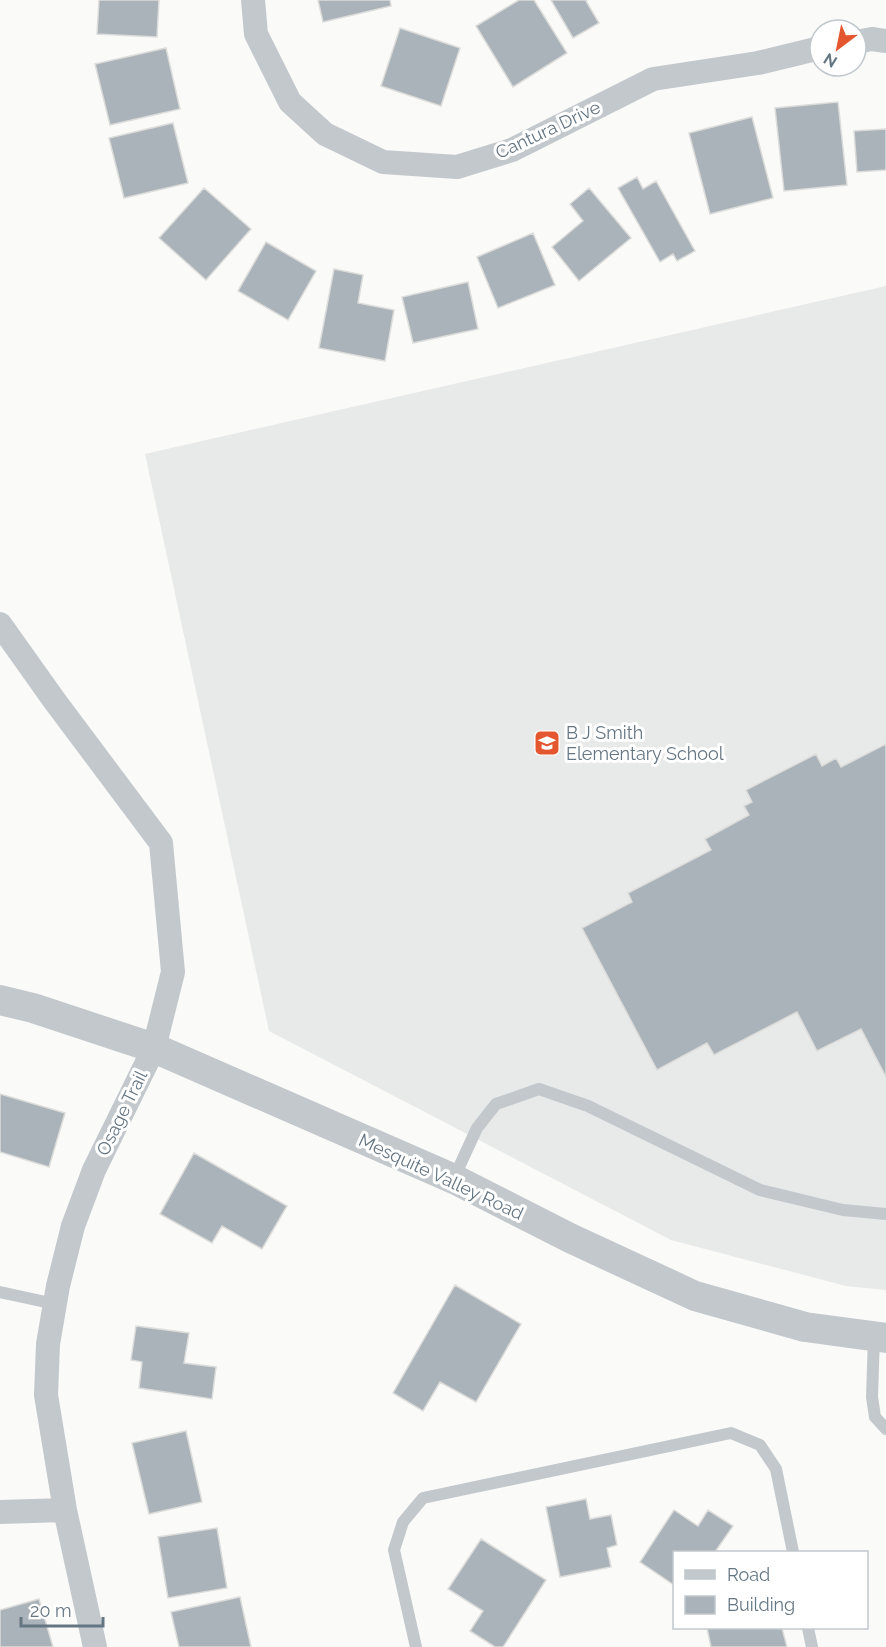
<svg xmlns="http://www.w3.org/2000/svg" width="886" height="1647" font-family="Raleway,sans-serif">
	<rect width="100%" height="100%" fill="#fafaf8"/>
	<path fill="#e8e9e9" d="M886,286V1290L846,1286L671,1240L269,1031L145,454Z"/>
	<path fill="#aab3b9" stroke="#dcdcda" stroke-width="1.5" d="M99,0H159L157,37L97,34Z
		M318,0H390L391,6L323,22Z
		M519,0H534L567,53L513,87L476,26Z
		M551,0H587L586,1L599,23L573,38Z
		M400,28L460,48L441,106L381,86Z
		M166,48L180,109L110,125L95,64Z
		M838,102L847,185L784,191L775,108Z
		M752,117L773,198L710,214L689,133Z
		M173,123L188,183L124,198L109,138Z
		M886,129V170L857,172L854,131Z
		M637,177L643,189L656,181L695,251L677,261L673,254L660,262L618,188Z
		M204,188L251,229L206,280L159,238Z
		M589,188L631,238L579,281L552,247L583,221L570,204Z
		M533,233L555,285L498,308L477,257Z
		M266,242L316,271L288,320L238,291Z
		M334,269L363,275L358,303L394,310L385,361L319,348Z
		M468,282L478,329L413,343L402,297Z
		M886,744V1077L861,1029L817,1051L797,1012L714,1055L707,1043L657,1070L582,928L632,902L628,893L711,850L705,839L749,815L744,806L752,802L746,790L816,754L822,766L836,758L841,767Z
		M0,1094L65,1113L49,1167L0,1152Z
		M194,1153L287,1206L262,1249L222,1226L212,1243L160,1214Z
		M455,1285L521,1324L476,1402L440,1382L423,1411L393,1393Z
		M136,1326L189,1333L184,1363L216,1367L212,1399L139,1388L142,1362L131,1360Z
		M186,1431L202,1502L149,1514L132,1443Z
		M586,1499L590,1519L611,1515L617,1545L607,1548L611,1567L560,1577L546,1507Z
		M674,1510L698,1526L708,1510L733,1526L715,1552H674V1585L640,1562Z
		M217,1528L227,1588L168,1598L158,1537Z
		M481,1539L546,1580L503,1647H495L470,1631L483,1611L448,1589Z
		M240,1597L251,1647H179L171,1612Z
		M39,1599L53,1647H0V1610Z
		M707,1628H782L787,1647H711Z"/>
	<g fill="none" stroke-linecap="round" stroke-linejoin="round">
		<path stroke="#c3c8cc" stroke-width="12" d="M454,1178L477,1128L496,1104L539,1089L588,1106L760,1190L843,1210L886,1214
			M0,1292L55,1304
			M874,1336L872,1397L875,1417L886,1429
			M808,1628L812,1647
			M416,1647L394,1550L403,1522L423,1498L731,1433L760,1445L776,1469L793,1552"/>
		<path stroke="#c3c8cc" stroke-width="24" d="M253,0L256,34L290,102L325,134L383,162L457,167L512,150L653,79L758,63L820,48
			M856,42L872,39L886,41
			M0,624L54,700L161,843L173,972L154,1048L94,1170L73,1226L58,1286L48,1344L46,1395L65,1510L95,1647
			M0,1512L65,1510"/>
		<path stroke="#c3c8cc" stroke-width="30" d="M0,1000L33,1008L154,1048L454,1179L570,1238L695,1296L805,1327L886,1338"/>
	</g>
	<defs>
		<g id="school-square" transform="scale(1.35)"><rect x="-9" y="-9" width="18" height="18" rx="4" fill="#e4572e" stroke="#fff"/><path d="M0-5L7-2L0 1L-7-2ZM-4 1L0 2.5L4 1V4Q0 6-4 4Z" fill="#fff"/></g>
	</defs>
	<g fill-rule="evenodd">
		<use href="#school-square" x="547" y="743"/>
	</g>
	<g text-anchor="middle" stroke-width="6" stroke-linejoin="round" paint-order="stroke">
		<g font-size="18" fill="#657683" stroke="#fff">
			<text transform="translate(548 130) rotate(-25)" y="6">Cantura Drive</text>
			<text transform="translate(122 1113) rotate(-64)" y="6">Osage Trail</text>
			<text transform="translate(441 1177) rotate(25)" y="6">Mesquite Valley Road</text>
		</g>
		<g font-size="18" fill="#657683" stroke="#fff" text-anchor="start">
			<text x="566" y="739">B J Smith<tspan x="566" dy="21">Elementary School</tspan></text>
		</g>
	</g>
	<rect x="673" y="1551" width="195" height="78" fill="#ffffff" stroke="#c1c8cd" stroke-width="1.5"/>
	<rect x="685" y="1570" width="30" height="9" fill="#c3c8cc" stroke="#c1c8cd" stroke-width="1.5"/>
	<text x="727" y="1581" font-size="18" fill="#657683">Road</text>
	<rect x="685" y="1596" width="30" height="18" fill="#aab3b9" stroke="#c1c8cd" stroke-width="1.5"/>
	<text x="727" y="1611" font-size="18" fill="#657683">Building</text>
	<g transform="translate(838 48) rotate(212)"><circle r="28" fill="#ffffff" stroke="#c1c8cd" stroke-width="1.5"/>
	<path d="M0-4.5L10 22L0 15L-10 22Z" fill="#e4572e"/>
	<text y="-9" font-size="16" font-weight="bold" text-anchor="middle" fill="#657683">N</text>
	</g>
	<path d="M21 1617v9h82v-9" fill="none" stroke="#657683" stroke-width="3"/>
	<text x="30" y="1617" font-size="18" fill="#657683" stroke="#ffffff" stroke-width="4.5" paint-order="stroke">20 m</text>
</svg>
